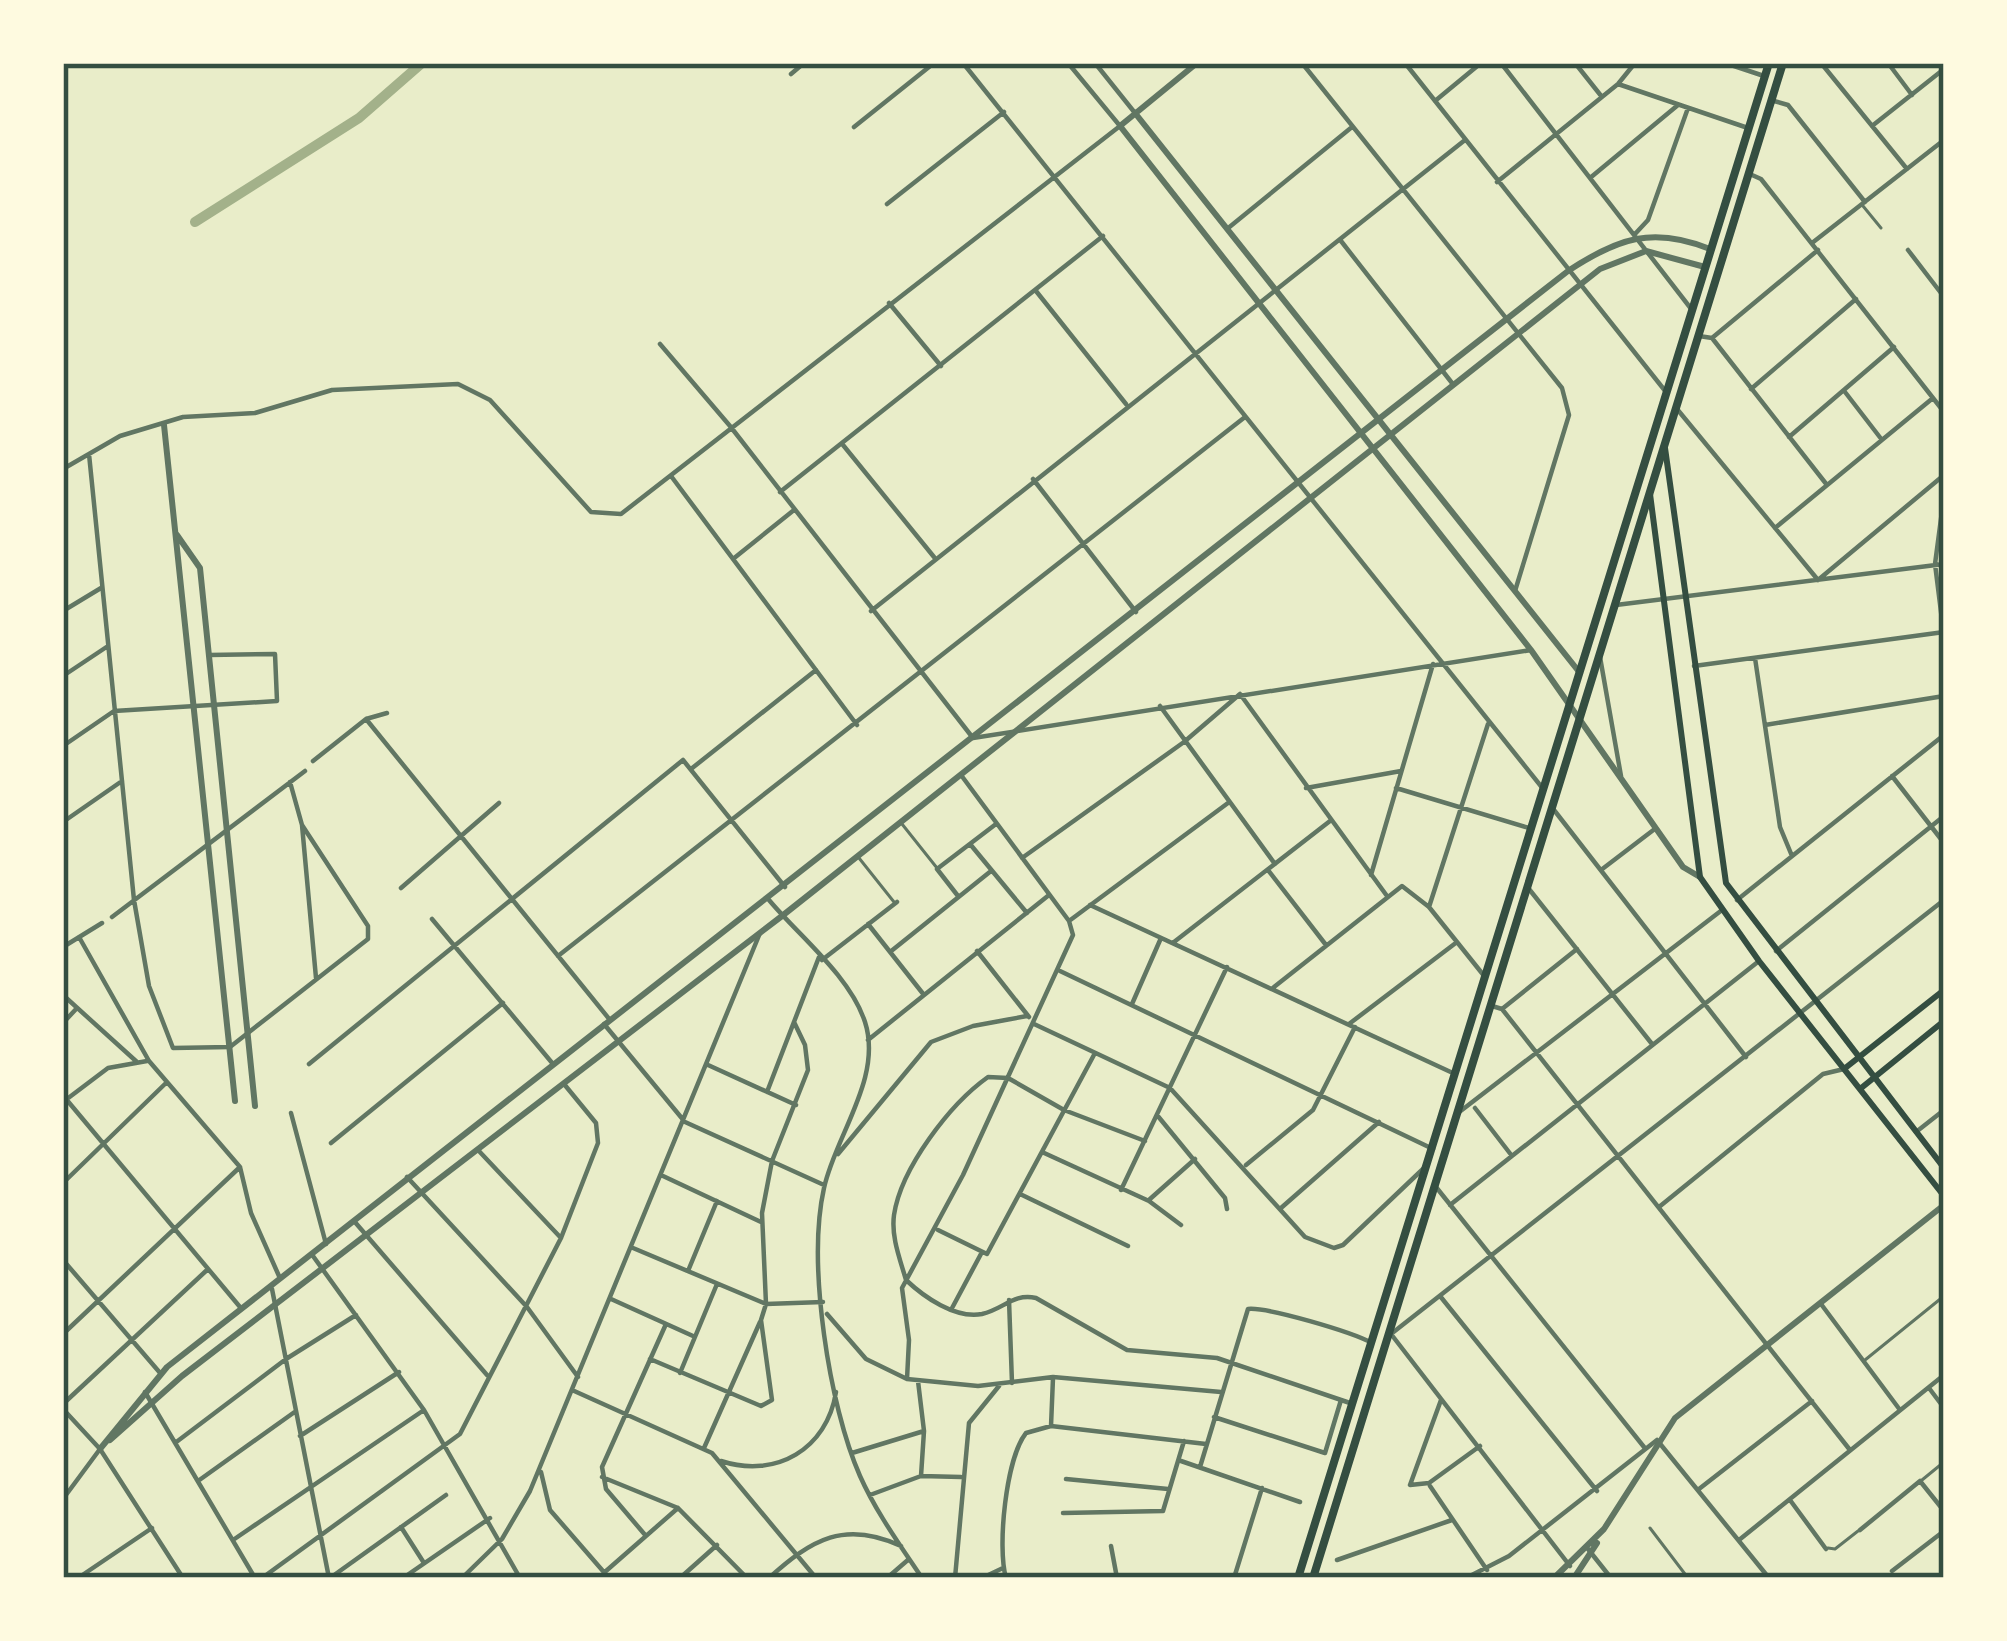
<svg xmlns="http://www.w3.org/2000/svg" width="2007" height="1641" font-family="Quicksand,sans-serif">
	<rect width="100%" height="100%" fill="#e9edc9"/>
	<g fill="none" stroke-linecap="round" stroke-linejoin="round">
		<path stroke="#a3b18a" stroke-width="10" d="M195,222L359,118L422,63"/>
		<path stroke="#617663" stroke-width="3" d="M1863,206L1881,228
			M902,824L937,868
			M859,858L894,902"/>
		<path stroke="#617663" stroke-width="3" d="M1865,1360L1944,1296
			M1922,1480L1944,1462
			M1650,1528L1688,1578
			M1828,1548L1835,1549L1858,1531"/>
		<path stroke="#617663" stroke-width="4.5" d="M963,63L1544,790
			M1095,63L1135,113
			M1302,63L1562,388L1569,415L1515,591
			M1405,63L1666,392
			M1501,63L1692,310
			M1575,63L1602,97
			M1725,63L1764,76
			M1821,63L1907,169
			M1888,63L1912,95
			M791,74L804,63
			M1618,84L1748,128
			M1435,101L1481,63
			M1774,101L1788,105L1865,202
			M1872,126L1944,69
			M854,127L934,63
			M1752,175L1761,179L1944,412
			M1590,178L1678,105
			M1497,182L1618,84L1635,63
			M887,204L1004,112
			M1227,229L1352,127
			M1635,234L1648,220L1688,108
			M1341,241L1452,383
			M1812,243L1944,140
			M1908,250L1944,297
			M1036,291L1126,404
			M889,303L941,366
			M1699,336L1712,338L1818,250
			M1712,338L1827,485
			M660,344L730,426L973,738L1531,650
			M1751,389L1856,299
			M1845,392L1882,440
			M1677,409L1818,580L1944,475
			M1789,437L1894,347
			M843,445L934,557
			M89,454L134,900L149,986L173,1048L230,1047L368,939V926L302,825
			M63,469L120,436L183,417L255,413L332,390L458,384L490,400L591,512L621,514L1120,126L1068,63
			M671,476L857,725
			M1033,479L1136,612
			M780,492L1103,236
			M1944,496L1935,564L1944,636
			M1775,528L1933,398
			M733,559L794,510
			M1616,605L1944,564
			M63,611L101,588
			M871,611L1465,140
			M1600,657L1621,776
			M1755,658L1780,827L1792,856
			M1694,666L1944,632
			M63,676L108,646
			M1160,706L1275,864
			M366,719L610,1020
			M1765,725L1944,696
			M63,746L114,711L277,701L275,654L209,655
			M313,761L366,719L387,713
			M691,769L816,670
			M1892,776L1944,843
			M290,782L302,825L316,978
			M1306,788L1401,771
			M1396,788L1529,828
			M1554,810L1746,1057
			M63,822L122,781
			M970,844L1027,913
			M1022,858L1184,742L1240,694L1387,896
			M1268,870L1326,945
			M1601,870L1656,828
			M1371,875L1433,664
			M401,888L499,803
			M1529,889L1652,1044
			M958,896L937,869L996,824
			M769,900C799,936 850,976 865,1022C883,1078 835,1136 824,1188C807,1264 829,1406 860,1476C876,1512 900,1545 922,1578
			M1737,900L1944,735
			M1090,905L1455,1074
			M1429,907L1488,724
			M112,917L305,771
			M432,919L553,1064
			M1069,921L1228,803
			M868,924L924,995
			M79,937L149,1061L240,1167L251,1213L279,1276
			M1174,942L1330,821
			M63,947L102,923
			M977,951L1029,1017
			M1776,951L1944,816
			M890,952L991,871
			M558,956L1245,417
			M822,960L897,902
			M1060,971L1433,1149
			M1274,987L1402,886L1429,907L1485,977
			M63,995L137,1062
			M1132,1004L1161,938
			M1492,1006L1502,1009L1850,1450
			M1502,1009L1577,949
			M63,1023L77,1008
			M604,1024L685,1122L824,1185
			M1034,1024L1170,1088L1305,1237L1334,1248L1343,1245L1424,1168
			M1349,1024L1457,942
			M868,1040L1049,895
			M309,1064L683,760L785,887
			M708,1065L796,1105
			M767,1092L819,957
			M66,1099L240,1307
			M63,1102L108,1068L147,1061
			M1475,1108L1512,1156
			M291,1113L326,1244
			M1458,1113L1722,910
			M1157,1115L1225,1198L1227,1209
			M1916,1132L1944,1110
			M1145,1141L1064,1110L1008,1078L988,1077C950,1104 901,1168 894,1215C891,1237 900,1259 906,1280C924,1297 955,1319 982,1314C1004,1309 1013,1293 1036,1298L1127,1350L1217,1358L1350,1403
			M331,1143L503,1003
			M478,1150L561,1238
			M1042,1152L1149,1201L1181,1225
			M838,1154L931,1042L973,1026L1027,1016
			M1246,1165L1313,1110L1355,1027
			M663,1176L761,1222
			M407,1177L527,1307L578,1377
			M63,1183L167,1082
			M1436,1187L1644,1447
			M1121,1190L1227,967
			M1020,1194L1128,1246
			M1150,1199L1195,1159
			M1450,1205L1759,961
			M1659,1207L1823,1074L1844,1069
			M1281,1208L1379,1122
			M354,1221L487,1375
			M938,1230L987,1254L1095,1053
			M633,1248L766,1304L823,1302
			M313,1256L424,1410L520,1578
			M63,1260L161,1374
			M688,1271L717,1201
			M272,1289L329,1578
			M1440,1296L1597,1491
			M611,1299L693,1336
			M1009,1300L1012,1383
			M1821,1304L1900,1410
			M951,1310L982,1252
			M827,1314L866,1359L907,1379L978,1386L1053,1377L1221,1392
			M63,1334L240,1167
			M650,1359L761,1406L772,1400L761,1320L766,1304L762,1213L772,1161L808,1070L805,1045L794,1022
			M680,1373L717,1284
			M907,1379L909,1340L902,1288L963,1175L1073,935L1069,921L961,775
			M918,1381L924,1431L921,1476
			M1929,1388L1944,1408
			M572,1390L712,1453L816,1578
			M145,1392L255,1578
			M1441,1400L1410,1485L1429,1483L1480,1446
			M63,1404L208,1269
			M63,1409L100,1449L183,1578
			M1214,1417L1325,1453L1341,1400
			M1051,1426L1053,1378
			M300,1436L399,1372
			M175,1443L286,1359L356,1315
			M704,1448L760,1322
			M852,1453L924,1431
			M721,1461C776,1479 827,1449 836,1392
			M1181,1461L1300,1502
			M1200,1467L1248,1309C1268,1307 1352,1332 1372,1343
			M541,1472L550,1510L609,1578
			M602,1477L678,1508L747,1578
			M1066,1479L1168,1489
			M198,1481L296,1411
			M1430,1486L1487,1570
			M1699,1489L1812,1401
			M870,1495L921,1476L961,1477
			M63,1499L100,1449
			M1790,1500L1826,1549
			M1063,1513L1163,1511L1184,1441
			M401,1527L424,1563
			M1860,1530L1920,1481L1944,1511
			M646,1536L606,1489L602,1467L666,1324
			M233,1540L424,1410
			M1739,1540L1944,1375
			M1111,1546L1117,1578
			M1588,1549L1611,1578
			M1337,1560L1452,1520
			M1570,1566L1391,1334L1944,900
			M1892,1571L1944,1531
			M78,1578L152,1528
			M262,1578L460,1434L561,1238L598,1143L596,1123L564,1084
			M330,1578L446,1495
			M403,1578L490,1518
			M462,1578L502,1539L530,1491L760,933
			M598,1578L678,1508
			M680,1578L717,1545
			M769,1578C812,1539 845,1520 901,1546
			M887,1578L909,1559
			M955,1578L969,1423L999,1386
			M982,1578L1003,1568
			M1006,1578C997,1547 1006,1458 1026,1433L1051,1426L1206,1444
			M1211,1578L1235,1576
			M1234,1578L1262,1488
			M1466,1578L1509,1556L1657,1440L1769,1578"/>
		<path stroke="#617663" stroke-width="6" d="M1197,63L1120,126L1531,650L1683,867L1700,877
			M1135,113L1580,673
			M164,425L235,1101
			M177,535L200,568L255,1106
			M110,1440L182,1376L782,916L1600,269L1646,251L1705,267
			M100,1449L167,1367L1568,271C1618,238 1653,226 1710,249
			M1554,1578L1604,1529L1675,1418L1944,1205
			M1574,1578L1597,1543"/>
		<path stroke="#344e41" stroke-width="6" d="M1665,448L1726,883L1944,1168
			M1650,494L1700,877L1759,961L1944,1196
			M1844,1069L1944,990
			M1860,1089L1944,1021"/>
		<path stroke="#344e41" stroke-width="8" d="M1298,1578L1769,63
			M1313,1578L1783,63"/>
	</g>
	<rect width="2007" height="1641" fill="none" stroke="#fefae0" stroke-width="132"/>
	<rect x="66" y="66" width="1875" height="1509" fill="none" stroke="#344e41" stroke-width="4.5"/>
</svg>
